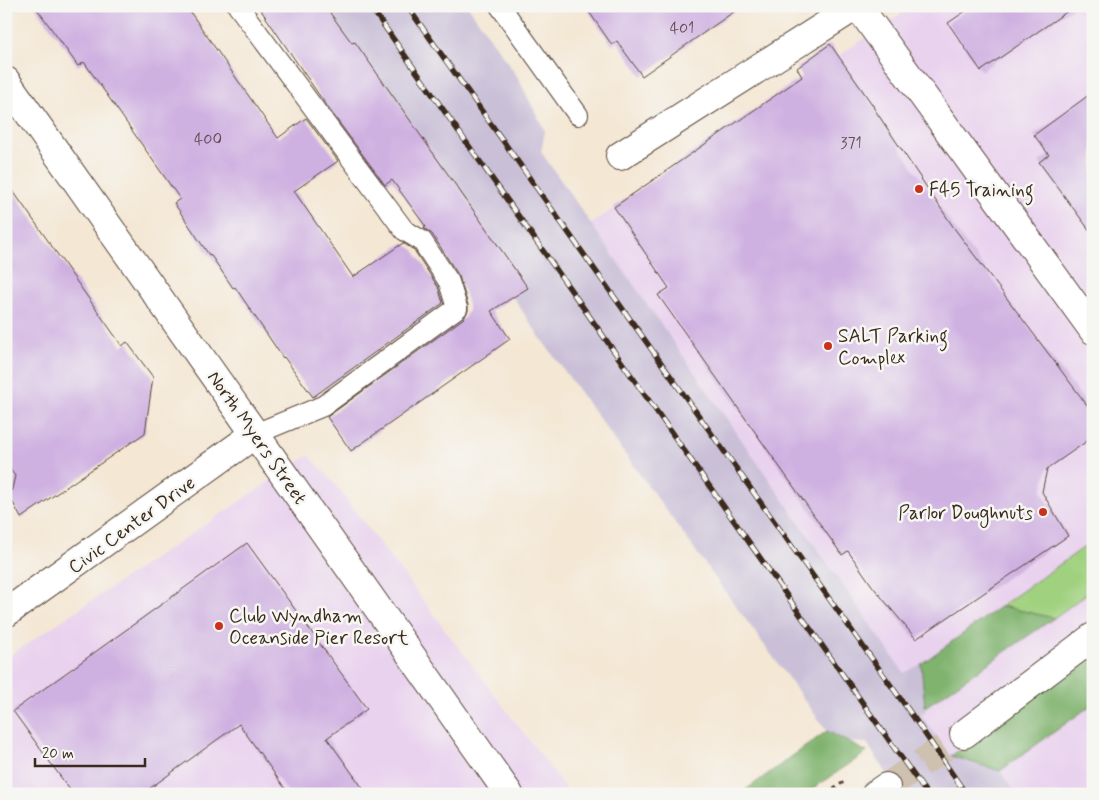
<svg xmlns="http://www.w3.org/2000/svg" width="1099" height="800" font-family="Mynerve,sans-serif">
	<rect width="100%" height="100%" fill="#f6f6f2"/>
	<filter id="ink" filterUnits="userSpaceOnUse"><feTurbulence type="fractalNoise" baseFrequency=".02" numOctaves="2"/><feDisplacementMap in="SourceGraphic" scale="10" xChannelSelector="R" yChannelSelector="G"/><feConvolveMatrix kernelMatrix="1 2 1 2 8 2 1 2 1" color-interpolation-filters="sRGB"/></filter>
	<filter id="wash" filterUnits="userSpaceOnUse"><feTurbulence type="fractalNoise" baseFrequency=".0096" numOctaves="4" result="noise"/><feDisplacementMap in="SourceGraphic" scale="20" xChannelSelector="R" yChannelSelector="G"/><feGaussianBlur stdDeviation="1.12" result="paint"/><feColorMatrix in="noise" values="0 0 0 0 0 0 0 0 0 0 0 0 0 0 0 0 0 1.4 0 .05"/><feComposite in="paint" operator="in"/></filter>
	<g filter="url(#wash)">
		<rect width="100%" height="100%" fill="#f4e7d4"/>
		<path fill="#e9d2ee" d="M912,6H1093V794H1016L1000,771L951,756L921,715L926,711L921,664L904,674L591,224Z
			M309,455L333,482L570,794H6V658Z"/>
		<path fill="#c9bfd7" d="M325,6H468L517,76L545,131L541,152L904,673L921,664L926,711L921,715L951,756L1000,771L1016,794H899L867,743L847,742L827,731L539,336L513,297L528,287L355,42L352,43Z"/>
		<path fill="#a0d17f" stroke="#6e7e4e" d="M1093,541V589L1054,618L1001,606Z"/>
		<path fill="#80b36e" stroke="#5e6e46" d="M1001,606L1054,618L925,707L921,664Z
			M1093,651V704L1000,771L951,756Z
			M827,731L867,752L805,794H740Z"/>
		<g id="blocks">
			<path fill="#cfb1e1" d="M35,6H186L278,138L306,118L338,161L294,191L353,277L403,243L414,250L438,287L443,303L313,397L284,357L283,358L235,287L233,288L210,254L209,255L174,203L180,199L84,62L78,66Z
				M258,6H325L352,43L355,42L528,288L491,311L510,339L351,451L327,417L464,318L468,311V305L459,276L432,234L424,228L426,227L392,180L385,185L326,105Z
				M585,6H742L642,76L617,41L612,45Z
				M973,6H1075L981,71L948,23Z
				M830,44L874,107H873L954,228L1093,413V437L1047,469L1042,492L1068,536L916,639L873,587L848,551L842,555L658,295L669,288L614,207L802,77L797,68Z
				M1093,92V235L1039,162L1049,155L1034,135Z
				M6,181L122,346L127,342L153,377L145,433L21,518L10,497L15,476L6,464Z
				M247,543L367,709L327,738L367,794H289L239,724L142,794H73L13,711Z"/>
		</g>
	</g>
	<g filter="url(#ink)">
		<use href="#blocks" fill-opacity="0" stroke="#574639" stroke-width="1"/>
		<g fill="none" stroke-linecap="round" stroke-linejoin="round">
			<path stroke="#cfc1b0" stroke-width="28" stroke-dasharray="28 14" stroke-linecap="butt" d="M886,787L964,734"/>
			<g stroke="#574639" stroke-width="22">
				<path id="lane" d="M238,6L404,230L422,241L449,282L457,308L323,406L255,434
					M500,6L578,115"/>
			</g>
			<g stroke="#574639" stroke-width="30">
				<path id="street" d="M6,81L255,434
					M620,156L856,6
					M964,734L1093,637
					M876,794L886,787"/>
			</g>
			<g stroke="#574639" stroke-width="30">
				<path id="secondary" d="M858,6L1093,330
					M6,613L255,434L509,794"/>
			</g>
			<path stroke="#574639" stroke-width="3" stroke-dasharray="4 4" stroke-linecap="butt" d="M827,794L845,781"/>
			<use href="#lane" stroke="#fff" stroke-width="20"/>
			<use href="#street" stroke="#fff" stroke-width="28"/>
			<use href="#secondary" stroke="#fff" stroke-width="28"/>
			<g stroke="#3b2a1e" stroke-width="5.5">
				<path id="rail" d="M370,6L927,794
					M407,6L912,715L966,794"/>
			</g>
			<use href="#rail" stroke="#f6f6f2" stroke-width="4" stroke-dasharray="11" stroke-linecap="butt"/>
		</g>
	</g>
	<g fill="#c8321e" stroke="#f6f6f2" stroke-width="2">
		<circle cx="919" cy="189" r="5"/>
		<circle cx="828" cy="346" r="5"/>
		<circle cx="1043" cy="512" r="5"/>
		<circle cx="219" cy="626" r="5"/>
	</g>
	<g text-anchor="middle" stroke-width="5" stroke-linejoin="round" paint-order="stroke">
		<g font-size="16" fill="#604c4f">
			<text x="682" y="33">401</text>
			<text x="208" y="144">400</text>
			<text x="851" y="148">371</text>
		</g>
		<g font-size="19" fill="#3b2a1e" stroke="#f6f6f2" text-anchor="start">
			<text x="929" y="196">F45 Training</text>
			<text x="838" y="342">SALT Parking<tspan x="838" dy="22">Complex</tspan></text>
			<text x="1033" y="519" text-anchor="end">Parlor Doughnuts</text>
			<text x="229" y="622">Club Wyndham<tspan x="229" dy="22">Oceanside Pier Resort</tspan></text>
		</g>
		<g font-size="19" fill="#3b2a1e" stroke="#f6f6f2">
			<text transform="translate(258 437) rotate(55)" y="7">North Myers Street</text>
			<text transform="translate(131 524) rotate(-36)" y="7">Civic Center Drive</text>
		</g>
	</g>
	<rect width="1099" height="800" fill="none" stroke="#f6f6f2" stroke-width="25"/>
	<path d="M35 758v8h110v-8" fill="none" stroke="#3b2a1e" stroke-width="2.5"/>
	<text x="42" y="758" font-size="15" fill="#3b2a1e" stroke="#f6f6f2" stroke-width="4" paint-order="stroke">20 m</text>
</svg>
